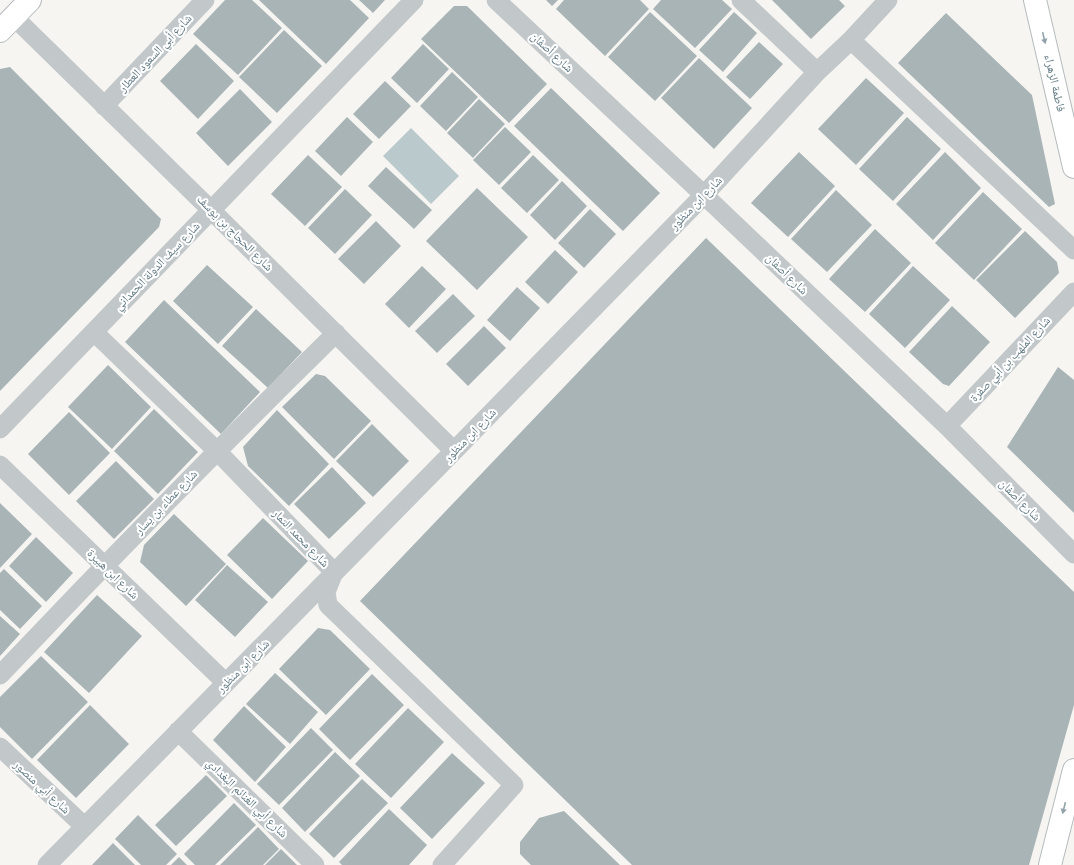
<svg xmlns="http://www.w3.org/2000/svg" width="1074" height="865" font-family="'Space Grotesk','Noto Naskh Arabic',sans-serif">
	<rect width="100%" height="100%" fill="#f6f5f1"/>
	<path fill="#b9c9cc" d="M411,128L459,176L431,204L383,156Z"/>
	<path fill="#a9b4b7" d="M225,0H252L282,28L238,75L193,34Z
		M259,0H350L369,18L326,64Z
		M359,0H385L373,13Z
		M546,0H558L552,6Z
		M564,0H640L649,9L605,56L556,9Z
		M661,0H722L732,9L695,48L653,9Z
		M772,0H839L845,6L811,39Z
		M454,6H467L547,84L509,123L421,39Z
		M650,12L697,56L655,101L608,57Z
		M734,12L757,33L723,72L699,50Z
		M946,13L1032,95L1055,204L1049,207L898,63Z
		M284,30L322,66L277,113L239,77Z
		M759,42L783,64L750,99L726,77Z
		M196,44L234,81L198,119L160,81Z
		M423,44L449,69L417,103L391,78Z
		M699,58L752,108L714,149L661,98Z
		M10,67L161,219L159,227L0,391V69Z
		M452,72L478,97L446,131L420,106Z
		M866,78L904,113L856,165L818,129Z
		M385,81L411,106L379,139L353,114Z
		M551,88L660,193L623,231L514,126Z
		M240,89L272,122L228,166L196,133Z
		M479,99L505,124L473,158L447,133Z
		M347,117L373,142L341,176L315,151Z
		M907,117L941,149L893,201L859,169Z
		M505,127L531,152L499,185L473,160Z
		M799,152L835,186L788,237L751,203Z
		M945,152L981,188L933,240L896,204Z
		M308,155L342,187L305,226L271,194Z
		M533,155L559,180L527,213L501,188Z
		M386,167L432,210L414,229L368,186Z
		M562,181L587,206L555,240L530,215Z
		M477,188L528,237L477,290L426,241Z
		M345,189L372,215L335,254L308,228Z
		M836,190L872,225L827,272L791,239Z
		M983,192L1022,229L974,280L935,243Z
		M590,209L616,234L584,268L558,243Z
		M376,221L401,246L364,284L338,259Z
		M875,229L911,263L865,312L829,279Z
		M1025,231L1057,262L1059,273L1015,318L976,280Z
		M706,238L1074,592V705L1029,865H632L360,601Z
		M555,250L578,272L548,304L525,282Z
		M207,265L253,307L218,344L173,301Z
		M422,266L446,289L409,328L385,304Z
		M913,266L950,300L905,348L869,314Z
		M517,287L540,308L510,341L487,320Z
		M453,294L475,316L437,353L415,331Z
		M164,300L260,392L221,434L125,342Z
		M952,306L990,342L949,386L943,384L909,352Z
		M256,309L302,352L268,388L222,346Z
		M484,326L506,348L468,386L446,364Z
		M108,365L151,407L112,449L68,407Z
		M1058,367L1074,380V513L1007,447Z
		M316,374L325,376L371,421L334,459L282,407Z
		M154,409L198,452L158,494L114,451Z
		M277,410L329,464L289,506L248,466L243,447Z
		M69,412L110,453L69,495L28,454Z
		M372,424L409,461L373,497L336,461Z
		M116,461L154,499L114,539L76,501Z
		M332,467L366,503L329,539L294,504Z
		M0,503L32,534L0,568Z
		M174,514L226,564L186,606L140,562L144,545Z
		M263,518L308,561L272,599L227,555Z
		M36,537L73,573L46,602L9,566Z
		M227,565L268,602L235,637L195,600Z
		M4,569L42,606L20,629L0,610V573Z
		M97,595L142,636L89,693L44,652Z
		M0,616L20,634L0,656Z
		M318,628L330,630L370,669L326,715L279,669Z
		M41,656L88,702L32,759L0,727V697Z
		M275,673L318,712L290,744L246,704Z
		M372,674L404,705L350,760L319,729Z
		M90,705L129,744L76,798L37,760Z
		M244,706L286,747L255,782L213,740Z
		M408,708L444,742L391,798L355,764Z
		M311,728L333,750L279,805L257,784Z
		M335,752L360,776L305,832L282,808Z
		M452,753L485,783L432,839L400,808Z
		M206,775L227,796L176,846L155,825Z
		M362,779L388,803L334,858L309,834Z
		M234,803L256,825L215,865H195L184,854Z
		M389,809L427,845L409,865H342L339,862Z
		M564,811L620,865H531L520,854V842L539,818Z
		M138,815L177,854L166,865H141L115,839Z
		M258,827L279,849L263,865H220Z
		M113,843L135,865H92Z
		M281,849L297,865H265Z
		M179,857L187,865H171Z"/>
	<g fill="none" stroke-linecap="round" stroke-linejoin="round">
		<g stroke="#b4bbbe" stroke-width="24">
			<path id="secondary" d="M1035,0L1074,167
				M0,31L30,0
				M1050,865L1074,770"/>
		</g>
		<path stroke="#c2c7ca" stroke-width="19" d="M496,0L704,195L947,426L1074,554
			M741,0L817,72
			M14,17L211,210L454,451
			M851,40L1074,250
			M104,106L205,0
			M94,332L217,451L334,572L326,592L328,605L514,785L442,865
			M947,426L1074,292
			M0,429L414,0
			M0,465L226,683
			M0,675C110,559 222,445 336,333
			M178,731L315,865
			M0,747L84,826
			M47,865L454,451L704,195L817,72L851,40L888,0"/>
		<use href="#secondary" stroke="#fff" stroke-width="22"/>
	</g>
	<defs><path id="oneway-solid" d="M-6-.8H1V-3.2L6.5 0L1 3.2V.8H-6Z"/></defs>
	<g fill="#91a2aa">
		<use href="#oneway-solid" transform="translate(1044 38) rotate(77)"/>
		<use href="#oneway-solid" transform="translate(1064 808) rotate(104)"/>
	</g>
	<g text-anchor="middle" stroke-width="4" stroke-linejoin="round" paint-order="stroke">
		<g font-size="12" fill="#627a85" stroke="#fff">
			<text transform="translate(552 52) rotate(43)" y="4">شارع أصفان</text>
			<text transform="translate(155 53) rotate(-47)" y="4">شارع أبي السعود العطار</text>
			<text transform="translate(1055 83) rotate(77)" y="4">فاطمة الزهراء</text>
			<text transform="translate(696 203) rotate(-46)" y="4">شارع ابن منظور</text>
			<text transform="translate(235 233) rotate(45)" y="4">شارع الحجاج بن يوسف</text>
			<text transform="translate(157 266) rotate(-46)" y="4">شارع سيف الدولة الحمداني</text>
			<text transform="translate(787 274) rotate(44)" y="4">شارع أصفان</text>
			<text transform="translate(1010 359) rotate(-47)" y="4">شارع الملهب بن أبي صفرة</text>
			<text transform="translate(470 435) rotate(-46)" y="4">شارع ابن منظور</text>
			<text transform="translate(1020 500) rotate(45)" y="4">شارع أصفان</text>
			<text transform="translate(166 502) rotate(-46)" y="4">شارع عطاء بن يسار</text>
			<text transform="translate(301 538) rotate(46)" y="4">شارع محمد التمار</text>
			<text transform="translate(113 574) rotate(44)" y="4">شارع ابن هبيرة</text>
			<text transform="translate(243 666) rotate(-45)" y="4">شارع ابن منظور</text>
			<text transform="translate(42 787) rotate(43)" y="4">شارع أبي منصور</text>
			<text transform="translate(247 798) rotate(44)" y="4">شارع أبي الغنائم البغدادي</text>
		</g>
	</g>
</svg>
